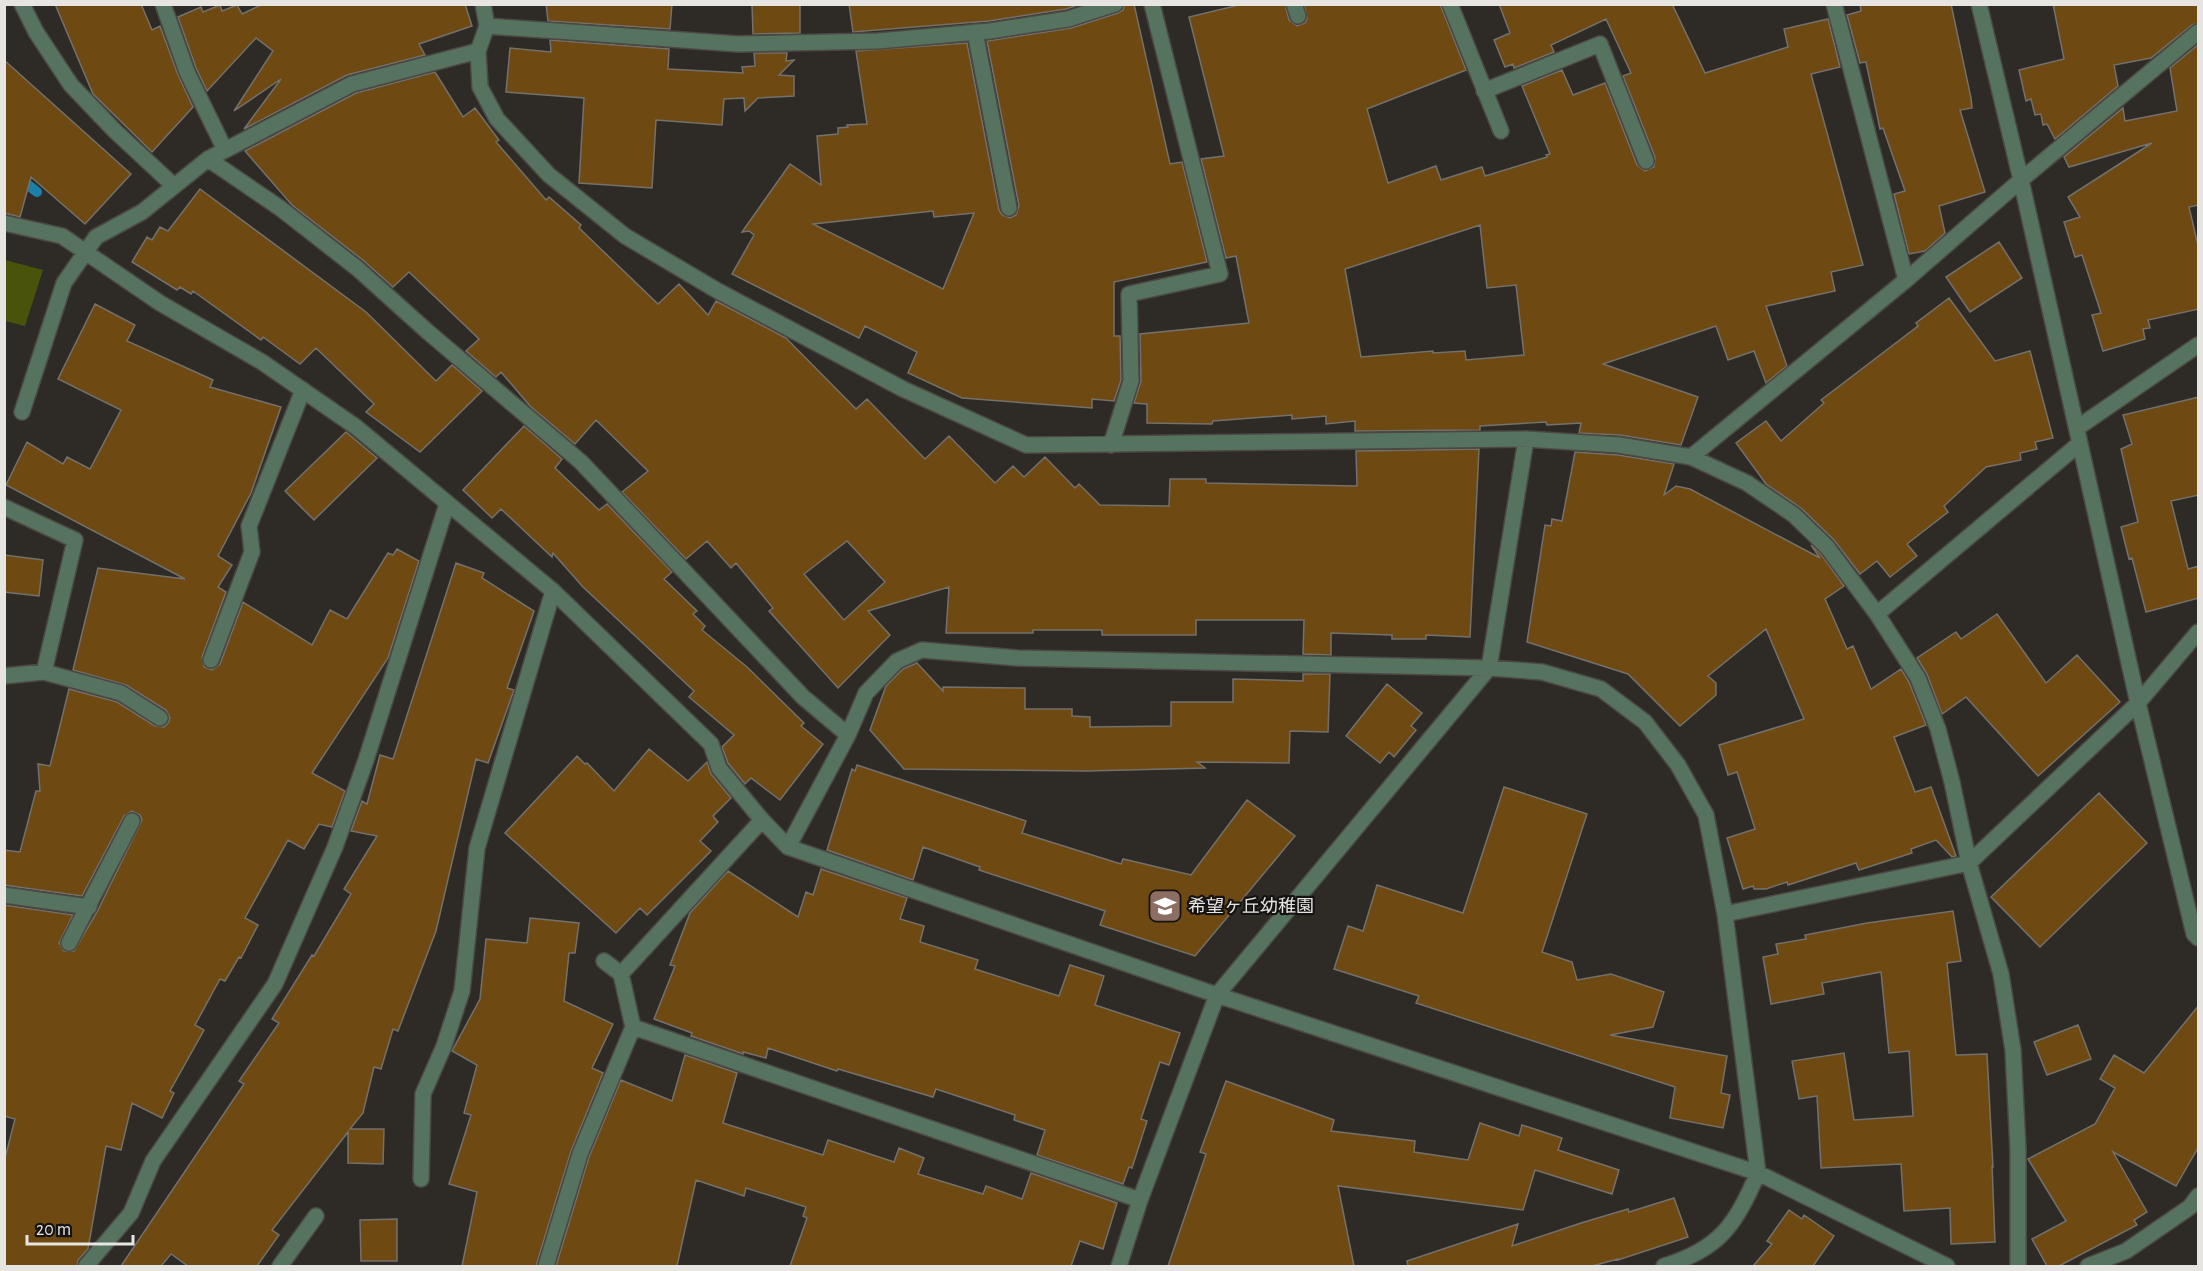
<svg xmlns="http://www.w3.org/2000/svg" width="2203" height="1271" font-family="'Alegreya Sans','Noto Sans JP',sans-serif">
	<rect width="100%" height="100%" fill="#2e2b26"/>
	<path fill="#49530b" d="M5,260L43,270L25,326L5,321Z"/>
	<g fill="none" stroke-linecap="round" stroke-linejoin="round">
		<path stroke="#1c7fa7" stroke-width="10" d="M18,177L37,192"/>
	</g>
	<path fill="#6e4a12" stroke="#74706b" stroke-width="1.5" fill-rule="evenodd" d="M55,4H141L152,30L160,26L178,75L193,107L152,152L93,94Z
		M263,4H465L472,26L419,44L425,55L347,75L244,129L281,79L234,111L273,51L256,38L207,91L196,68L178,17L201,7L203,12L220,5L222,11L237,5L242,14Z
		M546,4H672L670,29L548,21Z
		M752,4H800V33L753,34Z
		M849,4H1081L1066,9L989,21L853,32Z
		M1125,4H1134L1170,164L1182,162L1207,262L1114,282V336H1120L1121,380L1114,401L1092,399V408L962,398L908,373L917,352L865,326L859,338L732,274L754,235L749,231L742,232L790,164L821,185L817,136L838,134V128L848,127L847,125L867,124L856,51L967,43L999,210L1002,215L1010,218L1016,215L1019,206L987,41L1071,28L1118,13L1123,10ZM933,211L934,217L974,213L943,289L813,224Z
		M1243,4H1285L1289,20L1297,26L1305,23L1307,19L1304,4H1440L1466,70L1367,109L1388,183L1436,166L1441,180L1482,167L1485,176L1547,157L1546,155L1550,154L1522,86L1562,70L1573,95L1605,83L1637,165L1645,171L1654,167L1655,157L1623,76L1631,73L1606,19L1551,45L1554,52L1514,68L1513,64L1505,67L1494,40L1510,33L1499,4H1672L1705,73L1788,47L1784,29L1828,19L1840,67L1811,74L1863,265L1831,272L1835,291L1766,306L1787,366L1766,383L1754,351L1728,360L1716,326L1603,364L1698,397L1681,445L1620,435L1579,433L1581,423L1547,425L1546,422L1480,426V430L1355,431V421L1326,424V416L1292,419V415L1213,421L1212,424L1147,423V404L1134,403L1141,381L1140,334L1249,323L1236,256L1226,258L1201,159L1224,156L1189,17ZM1480,225L1487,288L1516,285L1524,355L1466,360L1465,351L1433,353V351L1361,357L1345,269Z
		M1860,4H1951L1971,98L1972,108L1960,110L1985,192L1939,206L1945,233L1925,251L1909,254L1894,194L1905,191L1883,128L1880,129L1866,62L1860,63L1847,15L1861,11Z
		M2053,4H2199V23L2192,25L2151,58L2114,65L2118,86L2055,139L2047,124L2043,125L2041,114L2035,115L2031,99L2026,101L2019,70L2064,59Z
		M550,40L669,49L668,69L743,73L742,67L755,66L754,53H787L786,61L794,60L779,75L794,76V96L758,98L745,111L744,98L724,99L722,125L656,120L652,188L579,183L584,98L506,92L510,48L551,52Z
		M2199,44V205L2189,207L2199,250V309L2148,320L2150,328L2143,329L2145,339L2103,351L2092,315L2101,313L2082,255L2075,257L2064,222L2080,217L2068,197L2152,143L2069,167L2064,157L2123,108L2125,121L2177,111L2170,68Z
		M4,60L131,174L85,224L31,177L20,217L4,213Z
		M435,72L463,117L475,108L499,140L496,142L546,200L549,197L581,225L579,228L658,304L679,284L708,315L716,301L786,338L856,409L867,399L925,459L949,436L995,483L1013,466L1024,477L1045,457L1075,488L1079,484L1100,505L1169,506L1170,479H1206V483L1357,486L1356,451L1479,449L1470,637L1426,635V639H1392V635L1331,633V655L1303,654L1304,620H1196V635H1102V630H1033V633H946L949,587L868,611L890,635L838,688L769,611L773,608L736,563L731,568L707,541L686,559L622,492L648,471L596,420L575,444L530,406L501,372L496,377L466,351L479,339L409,272L393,287L364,261L292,205L245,151L356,93ZM847,541L885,582L844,620L804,574Z
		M200,189L366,312L436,381L452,365L482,391L420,452L366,412L374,404L316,348L300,364L263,337L261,340L193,291L191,294L180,287L177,290L132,262L147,237L152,240L160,227L168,231Z
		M1999,242L2022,278L1970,312L1946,277Z
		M1949,298L1995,361L2030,351L2053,438L2035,442L2037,449L2020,453L2021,460L1986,467L1944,506L1948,512L1907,544L1917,556L1890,577L1877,561L1860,574L1834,540L1801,508L1766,484L1736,443L1766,421L1781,441L1824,403L1821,400L1918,326L1916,323Z
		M95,304L135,325L127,341L213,380L210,387L281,407L251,493L218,556L232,565L218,587L226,592L202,657L204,667L212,670L220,664L243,602L312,645L330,610L347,619L388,553L393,555L397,549L419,561L388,658L312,773L345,791L332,827L319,824L304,849L288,840L245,918L258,925L241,958L239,957L225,981L220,979L195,1025L204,1030L170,1091L174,1093L162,1118L132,1103L121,1150L106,1146L88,1249L78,1260L77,1266H4V1162L15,1119L4,1116V905L73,915L59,943L64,951H74L97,912L142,820L140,815L132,811L124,816L82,896L4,885V850L20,852L36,791H40L38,764L50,766L69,689L117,702L155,726L164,727L168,723L170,718L166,710L126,685L73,670L98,568L185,579L6,485L27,442L63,464L67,457L90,469L121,410L58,379Z
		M2199,397V495L2171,501L2188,569L2199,566V598L2146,612L2132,558L2129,559L2121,527L2138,522L2121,449L2132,444L2123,415Z
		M524,426L562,459L555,468L599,510L607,504L672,572L664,579L697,611L693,614L705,626L702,630L747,667L804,723L801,726L823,744L780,800L751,778L745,784L728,763L722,747L734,735L689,697L694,691L583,587L553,553L552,557L501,509L492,518L463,490Z
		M346,432L377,458L314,520L285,491Z
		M1575,452L1618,455L1674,464L1664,495L1676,486L1690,489L1820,558L1811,545L1820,553L1844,586L1825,599L1847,649L1853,646L1871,689L1901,669L1909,682L1926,725L1894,737L1915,792L1931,787L1956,856L1952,857L1936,840L1911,849L1912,853L1859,870L1856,863L1788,885L1787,882L1766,889H1754L1753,886L1743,889L1727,838L1755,829L1737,772L1728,775L1719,745L1804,719L1766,629L1708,676L1716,683V695L1680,726L1628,674L1527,642L1545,525L1551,526L1552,519L1562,521Z
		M4,555L43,560L39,596L4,592Z
		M456,563L484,573L482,578L534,611L507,688L514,690L488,763L476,759L436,931L398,1031L393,1029L381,1069L374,1067L363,1113L350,1129H384L383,1164L348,1163V1132L272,1230L279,1235L257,1266H188L171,1254L161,1266H121L244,1084L239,1081L279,1023L272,1019L312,955L314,956L351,894L344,889L377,836L351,831L362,801L367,804L380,755L393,759Z
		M1997,614L2046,683L2077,655L2120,702L2038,776L1966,697L1942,714L1927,674L1917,658L1956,632L1961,639Z
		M917,663L943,691V687L1025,688V709H1072V716L1090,717V727L1171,726V702H1233V679L1303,681V674H1330L1328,732L1290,731L1289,763L1197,762L1205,768L1087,771L904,769L870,730L886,686L903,669Z
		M1387,684L1422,713L1411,726L1416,730L1394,757L1389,752L1380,763L1346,736Z
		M649,749L688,781L707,762L711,774L731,798L713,816L718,822L700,841L711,851L647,915L640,908L616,933L505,833L577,756L585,764L587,763L614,791Z
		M857,765L1026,821L1022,833L1121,864L1123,859L1191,875L1247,800L1295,836L1195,956L1100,925L1105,911L979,870L980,867L923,847L913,880L827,850L852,769L855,771Z
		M1504,787L1587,814L1542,952L1572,962L1577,980L1611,974L1664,992L1653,1027L1610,1035L1727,1056L1721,1093L1730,1095L1723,1128L1670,1118L1675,1087L1416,1003L1419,996L1334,969L1348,926L1363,931L1377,885L1463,913Z
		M2099,793L2147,843L2040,947L1991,897Z
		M821,869L907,898L900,919L924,926L920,942L978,960L975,969L1059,996L1070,965L1104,976L1095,1005L1180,1033L1169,1065L1160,1062L1141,1119L1147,1121L1132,1168L1129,1167L1123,1184L1037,1155L1045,1130L1014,1120L1015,1115L936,1089L933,1097L838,1069L837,1071L768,1048L766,1058L743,1052V1054L691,1036L692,1033L654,1019L675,966L670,965L690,913L728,871L798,917L806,892L813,895Z
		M1953,911L1961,961L1947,963L1956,1055L1987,1054L1993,1168L1992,1165L1995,1242L1951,1244L1950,1208L1904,1211L1901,1164L1821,1168L1817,1096L1799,1099L1792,1061L1844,1053L1854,1120L1913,1116L1909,1051L1889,1053L1881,972L1822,983L1824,994L1771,1004L1763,957L1778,954L1776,944L1806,939L1805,935L1867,923Z
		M530,918L579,923L575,953H569L564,1001L613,1024L592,1068L603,1073L571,1151L536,1266H462L477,1192L449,1184L471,1115L464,1113L477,1065L452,1051L480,999L486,939L527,943Z
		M2199,1005V1146L2176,1186L2113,1152L2147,1212L2134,1220L2137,1225L2059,1266H2047L2032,1239L2066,1221L2028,1159L2095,1124L2115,1088L2100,1079L2114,1055L2144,1073Z
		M2078,1025L2091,1059L2047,1075L2034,1042Z
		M685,1055L737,1073L723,1123L823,1155L828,1140L894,1162L899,1148L924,1158L918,1174L983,1194L986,1186L1022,1199L1031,1173L1117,1203L1103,1249L1080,1241L1071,1266H790L807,1218L803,1216L806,1207L746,1188L744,1196L696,1180L677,1266H556L589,1157L621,1080L672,1101Z
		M1226,1081L1334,1120L1331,1131L1415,1141L1414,1152L1468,1160L1480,1123L1519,1136L1522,1125L1562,1138L1558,1150L1619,1170L1612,1194L1535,1170L1523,1210L1338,1186L1354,1266H1168L1206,1154L1200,1152Z
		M1674,1198L1688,1237L1618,1260V1259L1592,1266H1408L1407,1261L1518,1224L1512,1246L1581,1223L1628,1209L1629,1212Z
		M1789,1210L1802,1219L1804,1215L1834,1236L1813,1266H1753L1772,1244L1767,1241Z
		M397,1219V1261H361L360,1220Z"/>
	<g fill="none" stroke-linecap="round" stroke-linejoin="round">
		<g stroke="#4c4944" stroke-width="18">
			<path id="lane" d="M163,4L187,72L225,150
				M483,4L487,26
				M1294,4L1298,16
				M1450,4L1501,131
				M1834,4L1906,280
				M975,32L1009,208
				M1484,91L1600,44L1646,161
				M553,591L711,744L719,768L762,820
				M211,660L252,552L249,526L303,390
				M44,672L121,693L160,718
				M69,943L132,821
				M604,961L621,974"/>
		</g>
		<g stroke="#4c4944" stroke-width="18">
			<path id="street" d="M22,4L36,32L71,85L115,131L173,185
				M1115,4L1068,19L990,31L878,41L738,44L487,26L478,51L480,87L497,119L549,175L625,236L718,291L903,389L1026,445L1526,439L1619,445L1691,457L1747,483L1794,515L1827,547L1877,614L1918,678L1938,729L1952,782L1969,863L2001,974L2013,1050L2018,1149V1266
				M1979,4L2021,180L2138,703L2194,934L2198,938
				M208,159L280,208L358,269L428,332L581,462L803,697L848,735
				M4,223L62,236L160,303L262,362L356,427L553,591L477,848L462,991L444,1046L423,1094L421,1179
				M22,412L64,283L96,237L142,212L208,159L352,84L478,51
				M2077,428L2198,345
				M1111,445L1131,381L1129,294L1220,274L1152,4
				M1691,457L1906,280L2021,180L2198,32
				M4,507L75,540L44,672L4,676
				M1877,614L2079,444
				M788,847L848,735L866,693L897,661L922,650L1018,658L1489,668L1542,672L1601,689L1645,722L1678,765L1706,815L1725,914L1758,1173C1735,1225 1720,1249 1664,1266
				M4,895L89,907
				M1725,914L1969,863L2138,703L2198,632
				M1140,1200L633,1027L621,974L762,820L788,847L1217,995L1758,1173L1947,1266
				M86,1266L131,1213L153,1161L275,984L335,847L366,760L447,504
				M280,1266L316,1216
				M546,1266L580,1154L633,1027
				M1119,1266L1140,1200L1217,995L1489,668L1526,439
				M2088,1266L2126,1251L2190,1207L2198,1196"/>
		</g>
		<use href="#lane" stroke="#55735f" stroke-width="15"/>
		<use href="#street" stroke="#55735f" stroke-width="15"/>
	</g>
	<defs>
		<g id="school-square" transform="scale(1.725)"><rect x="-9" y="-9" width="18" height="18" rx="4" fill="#8d6e63" stroke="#151312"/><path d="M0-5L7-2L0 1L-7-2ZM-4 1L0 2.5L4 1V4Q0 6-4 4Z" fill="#fff"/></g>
	</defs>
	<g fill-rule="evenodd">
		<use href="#school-square" x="1165" y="906"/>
	</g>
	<g text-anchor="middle" stroke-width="4.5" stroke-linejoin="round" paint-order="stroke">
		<g font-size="18" fill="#e7e5e2" stroke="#151312" text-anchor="start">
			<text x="1188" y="912">希望ヶ丘幼稚園</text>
		</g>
	</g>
	<rect width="2203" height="1271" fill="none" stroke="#e7e5e2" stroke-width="12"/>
	<path d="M27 1235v9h106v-9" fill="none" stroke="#e7e5e2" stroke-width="3"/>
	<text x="36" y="1235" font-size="18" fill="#e7e5e2" stroke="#151312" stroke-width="4.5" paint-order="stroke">20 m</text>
</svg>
